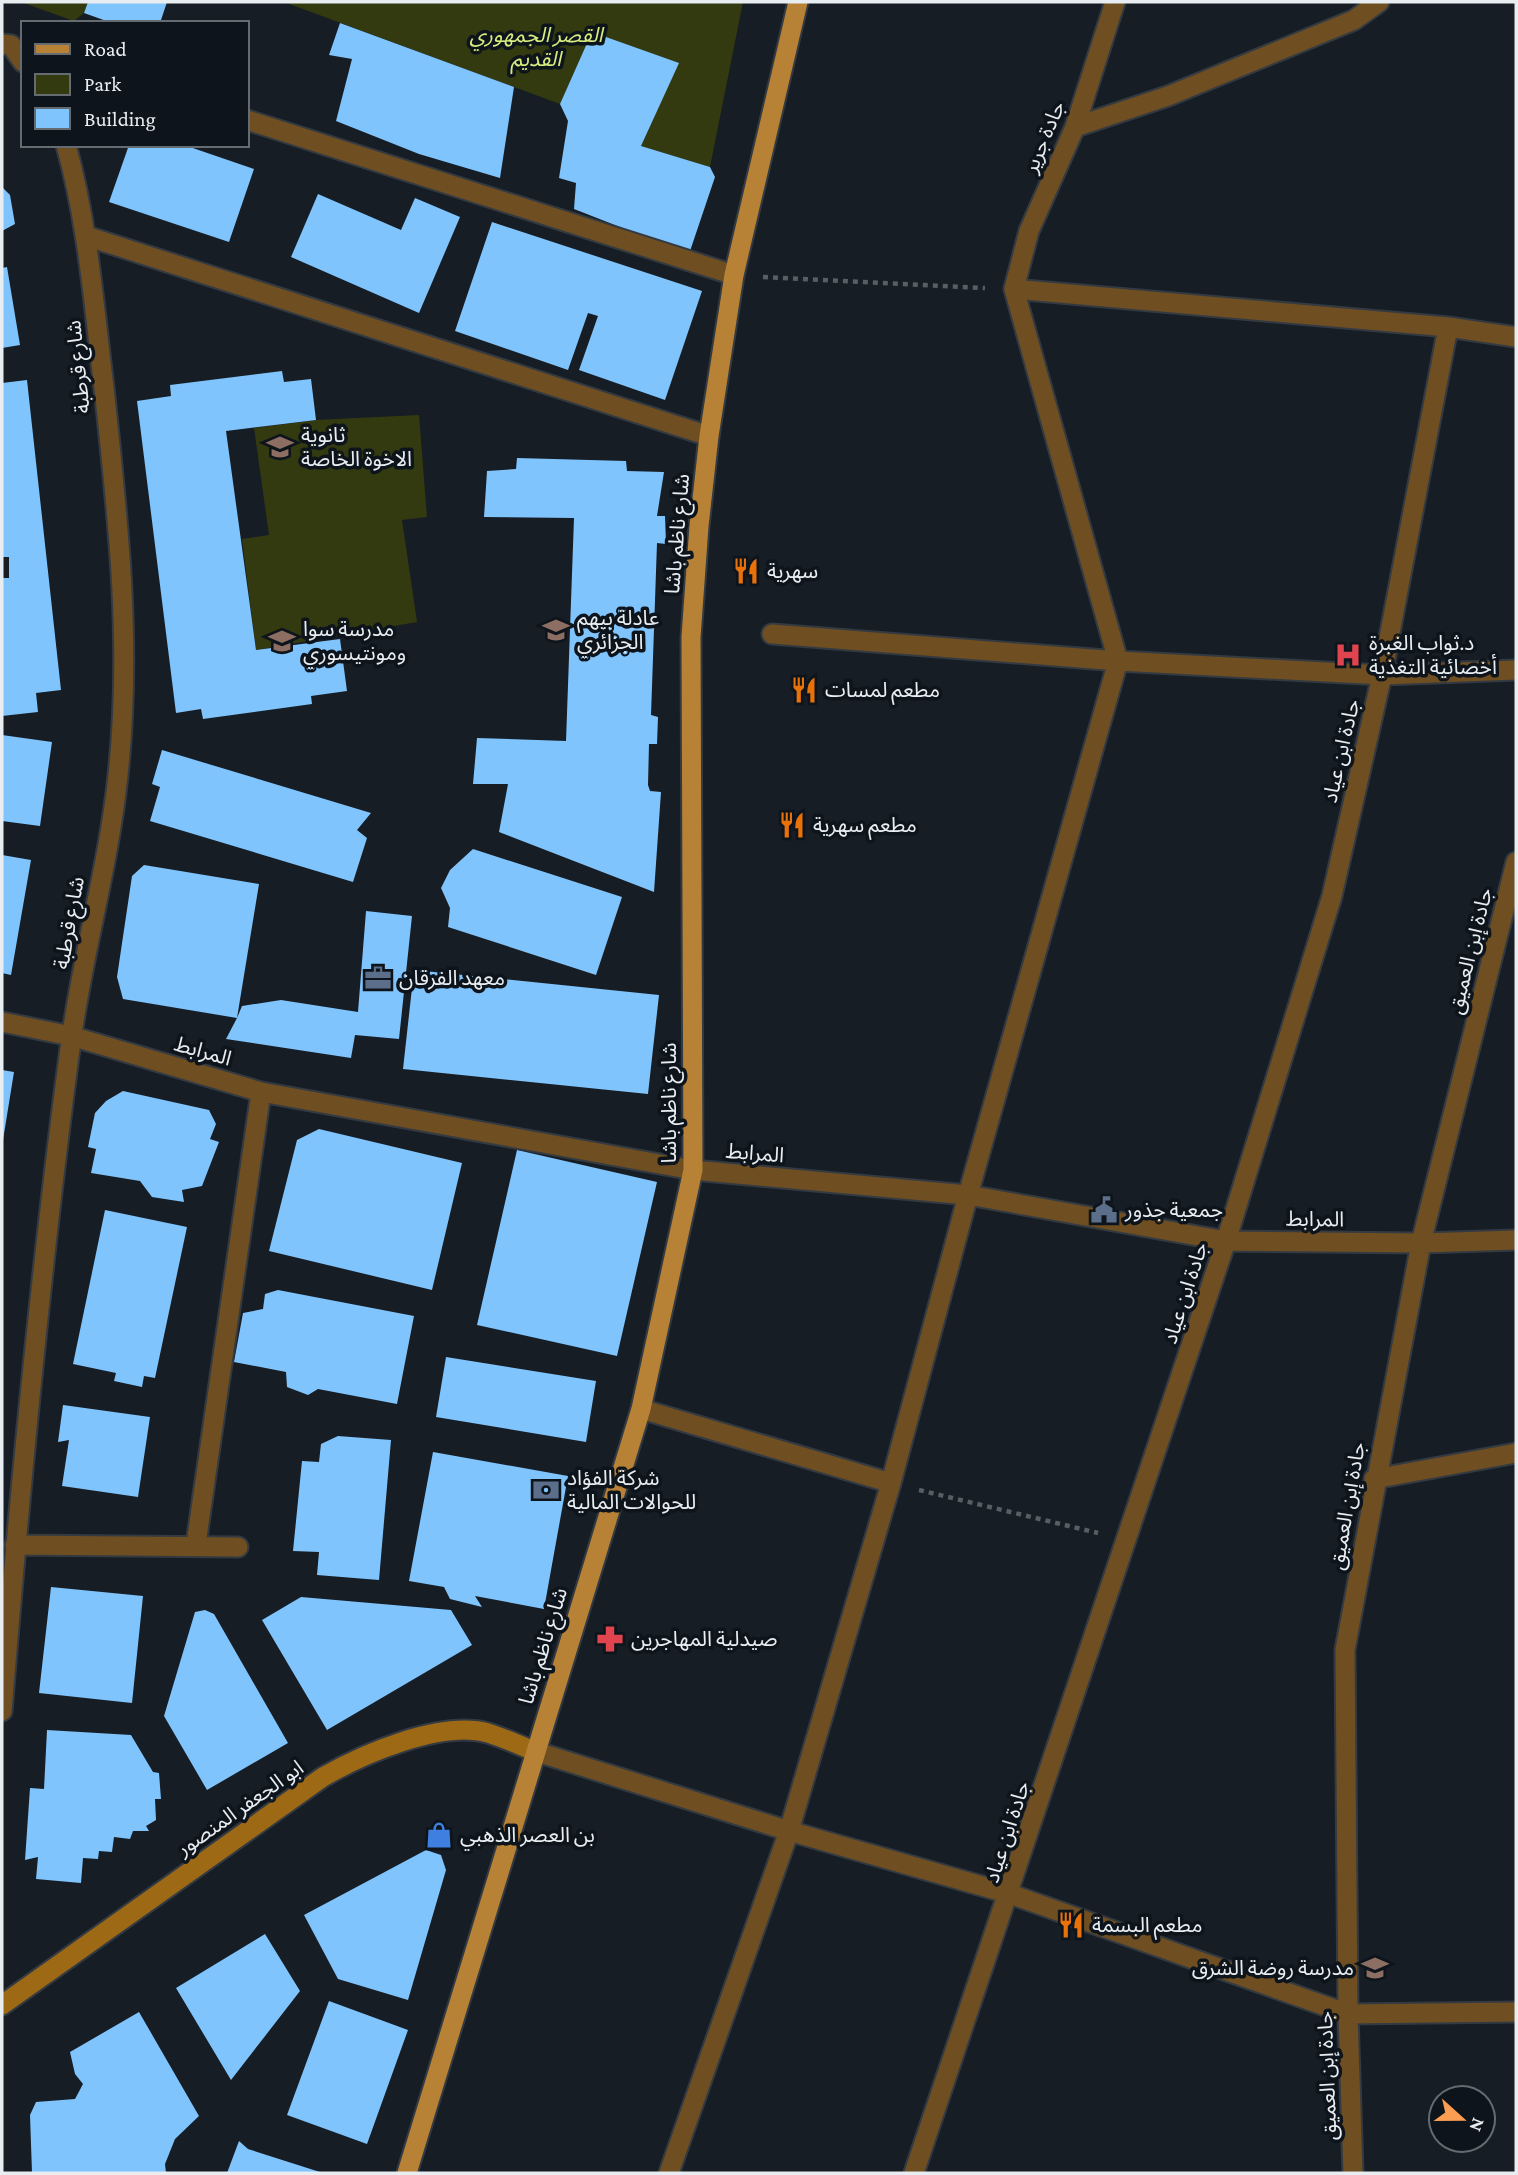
<svg xmlns="http://www.w3.org/2000/svg" width="1518" height="2175" font-family="'Crimson Pro','Noto Sans Arabic',serif">
	<rect width="100%" height="100%" fill="#161d24"/>
	<path fill="#333a10" d="M21,2H88L84,13L74,21Z
		M284,2H743L710,167L641,146L678,63L592,32L560,104Z
		M419,415L427,517L402,520L417,622L256,650L242,539L269,535L254,428L316,420Z"/>
	<path fill="#80c4fd" d="M88,2H167L160,23H112L84,13Z
		M340,23L514,87L500,178L419,154L336,121L352,59L329,55Z
		M592,32L679,63L641,146L710,167L715,177L689,254L574,209L576,183L559,178L568,121L560,104Z
		M129,145H184L254,169L229,242L109,202Z
		M2,187L10,195L15,224L2,231Z
		M318,194L401,230L415,198L460,217L419,313L291,257Z
		M492,222L702,291L665,400L579,370L598,316L588,313L568,370L455,331Z
		M7,267L20,345L2,348V268Z
		M282,371L284,382L311,379L316,420L226,431L256,650L340,639L347,691L311,696L312,704L203,719L201,709L176,713L137,401L171,396L170,385Z
		M27,380L61,690L36,693L38,712L2,716V578H9V557H2V383Z
		M517,458L626,461L627,471L664,472L657,516H665L666,544L657,543L651,715L658,717L657,744H649L648,785L650,791L661,792L654,892L499,832L508,784H473L477,738L566,741L574,518L484,517L487,471L516,469Z
		M2,735L52,742L40,826L2,821Z
		M162,750L371,813L357,830L367,838L353,882L150,821L160,787L152,784Z
		M473,849L622,897L596,975L448,927L450,908L441,888L450,870Z
		M2,855L31,860L11,975L2,973Z
		M144,865L259,884L237,1018L242,1006L281,1000L358,1012L366,911L412,916L399,1039L355,1035L351,1058L226,1039L237,1018L123,999L117,977L132,876Z
		M414,970L659,995L648,1094L403,1069Z
		M2,1070L14,1072L3,1140H2Z
		M123,1091L209,1110L216,1124L210,1139L219,1142L202,1186L182,1190L184,1202L152,1197L140,1181L91,1173L96,1149L88,1147L95,1113L106,1101Z
		M319,1129L462,1163L432,1290L269,1251L297,1140Z
		M517,1150L657,1182L617,1356L477,1325Z
		M105,1210L187,1227L155,1378L144,1376L142,1387L114,1381L116,1373L73,1364Z
		M278,1290L414,1316L397,1404L318,1389L308,1395L287,1387L286,1372L234,1362L243,1313L263,1309L265,1294Z
		M446,1357L596,1381L586,1442L436,1417Z
		M63,1405L150,1417L138,1497L62,1486L69,1440L58,1442Z
		M338,1436L391,1440L379,1580L317,1575L319,1552L293,1551L302,1461L319,1462L321,1444Z
		M433,1452L568,1476L544,1609L475,1596L482,1607L450,1599L444,1587L409,1581Z
		M51,1587L143,1596L132,1703L39,1693Z
		M301,1597L451,1610L472,1645L327,1730L262,1620Z
		M205,1610L214,1614L288,1743L207,1790L164,1716L195,1612Z
		M47,1730L131,1735L153,1772L159,1773L161,1799H155L156,1820L146,1826L149,1831H133L130,1839L114,1837L112,1852L99,1851L98,1859L83,1858L81,1883L36,1879L38,1857L25,1860L30,1788L44,1789Z
		M426,1850L441,1855L446,1870L408,2000L338,1979L304,1915Z
		M265,1934L300,1991L231,2080L176,1988Z
		M329,2001L408,2030L367,2144L287,2115Z
		M139,2012L199,2116L175,2139L165,2164L166,2173H32L30,2115L36,2102L75,2099L83,2084L75,2074L70,2052Z
		M239,2141L248,2149L323,2173H227Z"/>
	<g fill="none" stroke-linecap="round" stroke-linejoin="round">
		<g stroke="#333a41" stroke-width="23">
			<path id="pedestrian" d="M247,120L734,275"/>
		</g>
		<g stroke="#333a41" stroke-width="23">
			<path id="minor" d="M2,44L11,45L23,62
				M1075,127L1168,96L1354,20L1379,2
				M86,236L709,436
				M1014,289L1448,327L1516,337
				M1014,289L1029,231L1075,127L1115,2
				M772,634L1118,661L1382,675L1516,670
				M2,1022L71,1036L261,1092L693,1170L968,1195L1226,1241L1421,1243L1516,1240
				M641,1409L891,1483
				M1374,1479L1516,1453
				M196,1544L261,1092
				M15,1545L238,1547
				M2,1711C20,1487 41,1263 71,1041C83,952 109,864 118,775C132,645 118,517 104,388C94,306 88,224 66,145
				M534,1751L789,1831L1010,1894L1348,2014L1516,2012
				M669,2173L789,1831L891,1483L968,1195L1118,661L1014,289
				M914,2173L1226,1241L1332,896L1382,675L1448,327
				M1353,2173L1348,2014L1345,1650L1421,1243L1516,862"/>
		</g>
		<g stroke="#333a41" stroke-width="23">
			<path id="secondary" d="M2,2005L323,1777C363,1754 441,1720 488,1733C504,1738 519,1745 534,1751"/>
		</g>
		<g stroke="#333a41" stroke-width="23">
			<path id="primary" d="M407,2173L641,1409L693,1170L691,637L699,526L709,436L734,275L798,2"/>
		</g>
		<path stroke="#575e64" stroke-width="4.5" stroke-dasharray="5 5" stroke-linecap="butt" d="M763,277L985,288
			M919,1490L1098,1533"/>
		<use href="#pedestrian" stroke="#6f4e21" stroke-width="19"/>
		<use href="#minor" stroke="#6f4e21" stroke-width="19"/>
		<use href="#secondary" stroke="#9e6915" stroke-width="19"/>
		<use href="#primary" stroke="#b88236" stroke-width="19"/>
	</g>
	<defs>
		<g id="school-bare" transform="scale(2.1)"><path d="M0-5L7-2L0 1L-7-2ZM-4 1L0 2.5L4 1V4Q0 6-4 4Z" fill="#8d6e63" stroke="#0d141b" stroke-width="2.5" paint-order="stroke"/></g>
		<g id="restaurant-bare" transform="scale(2.1)"><path d="M-5-6h1v4h1v-4h1v4h1v-4h1v5L-1.5 .5V6h-2V.5L-5-1ZM5-6V6H3V1.5H1.5Q1.5-4 5-6Z" fill="#e8710a" stroke="#0d141b" stroke-width="2.5" paint-order="stroke"/></g>
		<g id="hospital-bare" transform="scale(2.1)"><path d="M-5-5h3v3.5h4V-5h3V5h-3V1.5h-4V5h-3Z" fill="#e0444e" stroke="#0d141b" stroke-width="2.5" paint-order="stroke"/></g>
		<g id="office-bare" transform="scale(2.1)"><path d="M-6-3h4V-5.5h4V-3h4V5H-6ZM-1-4.5V-3h2v-1.5ZM-6 0V1H6V0Z" fill="#5c6f8a" stroke="#0d141b" stroke-width="2.5" paint-order="stroke"/></g>
		<g id="civic-bare" transform="scale(2.1)"><path d="M-.6-6.5H3V-4.5H.6V-3L4-1V1h2V6H-6V1h2V-1L-.6-3ZM-1.2 2.5V6h2.4V2.5Z" fill="#5c6f8a" stroke="#0d141b" stroke-width="2.5" paint-order="stroke"/></g>
		<g id="bank-bare" transform="scale(2.1)"><path d="M-6-4H6V4H-6ZM0-2.3a2.3 2.3 0 1 0 0 4.6a2.3 2.3 0 1 0 0-4.6Z" fill="#5c6f8a" stroke="#0d141b" stroke-width="2.5" paint-order="stroke"/></g>
		<g id="pharmacy-bare" transform="scale(2.1)"><path d="M-2-6h4v4h4v4h-4v4h-4v-4h-4v-4h4Z" fill="#e0444e" stroke="#0d141b" stroke-width="2.5" paint-order="stroke"/></g>
		<g id="shop-bare" transform="scale(2.1)"><path d="M-5-2.5h2.3a2.7 3.5 0 0 1 5.4 0H5L5.5 6h-11ZM-1.5-2.5h3a1.5 2.3 0 0 0-3 0Z" fill="#3f7fe0" stroke="#0d141b" stroke-width="2.5" paint-order="stroke"/></g>
	</defs>
	<g fill-rule="evenodd">
		<use href="#school-bare" x="280" y="447"/>
		<use href="#restaurant-bare" x="746" y="571"/>
		<use href="#school-bare" x="556" y="630"/>
		<use href="#school-bare" x="282" y="641"/>
		<use href="#hospital-bare" x="1348" y="655"/>
		<use href="#restaurant-bare" x="804" y="690"/>
		<use href="#restaurant-bare" x="792" y="825"/>
		<use href="#office-bare" x="378" y="978"/>
		<use href="#civic-bare" x="1104" y="1210"/>
		<use href="#bank-bare" x="546" y="1490"/>
		<use href="#pharmacy-bare" x="610" y="1639"/>
		<use href="#shop-bare" x="439" y="1835"/>
		<use href="#restaurant-bare" x="1071" y="1925"/>
		<use href="#school-bare" x="1375" y="1968"/>
	</g>
	<g text-anchor="middle" stroke-width="7" stroke-linejoin="round" paint-order="stroke">
		<g font-size="21" font-style="italic" fill="#d8ed7f" stroke="#0d141b">
			<text x="536" y="42">القصر الجمهوري<tspan x="536" dy="24">القديم</tspan></text>
		</g>
		<g font-size="21" fill="#e7edf1" stroke="#0d141b">
			<text transform="translate(1044 137) rotate(-67)" y="7">جادة جرير</text>
			<text transform="translate(78 367) rotate(-96)" y="7">شارع قرطبة</text>
			<text transform="translate(677 534) rotate(-85)" y="7">شارع ناظم باشا</text>
			<text transform="translate(1341 751) rotate(-77)" y="7">جادة ابن عياد</text>
			<text transform="translate(69 923) rotate(-80)" y="7">شارع قرطبة</text>
			<text transform="translate(1470 951) rotate(-76)" y="7">جادة إبن العميق</text>
			<text transform="translate(203 1051) rotate(16)" y="7">المرابط</text>
			<text transform="translate(669 1103) rotate(-90)" y="7">شارع ناظم باشا</text>
			<text transform="translate(755 1153) rotate(5)" y="7">المرابط</text>
			<text transform="translate(1315 1219) rotate(1)" y="7">المرابط</text>
			<text transform="translate(1185 1293) rotate(-72)" y="7">جادة ابن عياد</text>
			<text transform="translate(1347 1506) rotate(-80)" y="7">جادة إبن العميق</text>
			<text transform="translate(543 1646) rotate(-73)" y="7">شارع ناظم باشا</text>
			<text transform="translate(240 1808) rotate(-35)" y="7">ابو الجعفر المنصور</text>
			<text transform="translate(1007 1832) rotate(-72)" y="7">جادة ابن عياد</text>
			<text transform="translate(1327 2076) rotate(-92)" y="7">جادة إبن العميق</text>
		</g>
		<g font-size="21" fill="#e7edf1" stroke="#0d141b" text-anchor="start">
			<text x="301" y="442">ثانوية<tspan x="301" dy="24">الاخوة الخاصة</tspan></text>
			<text x="767" y="578">سهرية</text>
			<text x="577" y="625">عادلة بيهم<tspan x="577" dy="24">الجزائري</tspan></text>
			<text x="303" y="636">مدرسة سوا<tspan x="303" dy="24">ومونتيسوري</tspan></text>
			<text x="1369" y="650">د.ثواب الغبرة<tspan x="1369" dy="24">أخصائية التغذية</tspan></text>
			<text x="825" y="697">مطعم لمسات</text>
			<text x="813" y="832">مطعم سهرية</text>
			<text x="399" y="985">معهد الفرقان</text>
			<text x="1125" y="1217">جمعية جذور</text>
			<text x="567" y="1485">شركة الفؤاد<tspan x="567" dy="24">للحوالات المالية</tspan></text>
			<text x="631" y="1646">صيدلية المهاجرين</text>
			<text x="460" y="1842">بن العصر الذهبي</text>
			<text x="1092" y="1932">مطعم البسمة</text>
			<text x="1354" y="1975" text-anchor="end">مدرسة روضة الشرق</text>
		</g>
	</g>
	<rect width="1518" height="2175" fill="none" stroke="#e7edf1" stroke-width="7"/>
	<rect x="21" y="21" width="228" height="126" fill="#0d141b" stroke="#646b71" stroke-width="2"/>
	<rect x="35" y="44" width="35" height="10" fill="#b88236" stroke="#646b71" stroke-width="2"/>
	<text x="84" y="56" font-size="21" fill="#e7edf1">Road</text>
	<rect x="35" y="74" width="35" height="21" fill="#333a10" stroke="#646b71" stroke-width="2"/>
	<text x="84" y="91" font-size="21" fill="#e7edf1">Park</text>
	<rect x="35" y="108" width="35" height="21" fill="#80c4fd" stroke="#646b71" stroke-width="2"/>
	<text x="84" y="126" font-size="21" fill="#e7edf1">Building</text>
	<g transform="translate(1462 2119) rotate(111)"><circle r="33" fill="#0d141b" stroke="#646b71" stroke-width="2"/>
	<path d="M0-5L12 26L0 18L-12 26Z" fill="#fb9e52"/>
	<text y="-10" font-size="19" font-weight="bold" text-anchor="middle" fill="#e7edf1">N</text>
	</g>
</svg>
